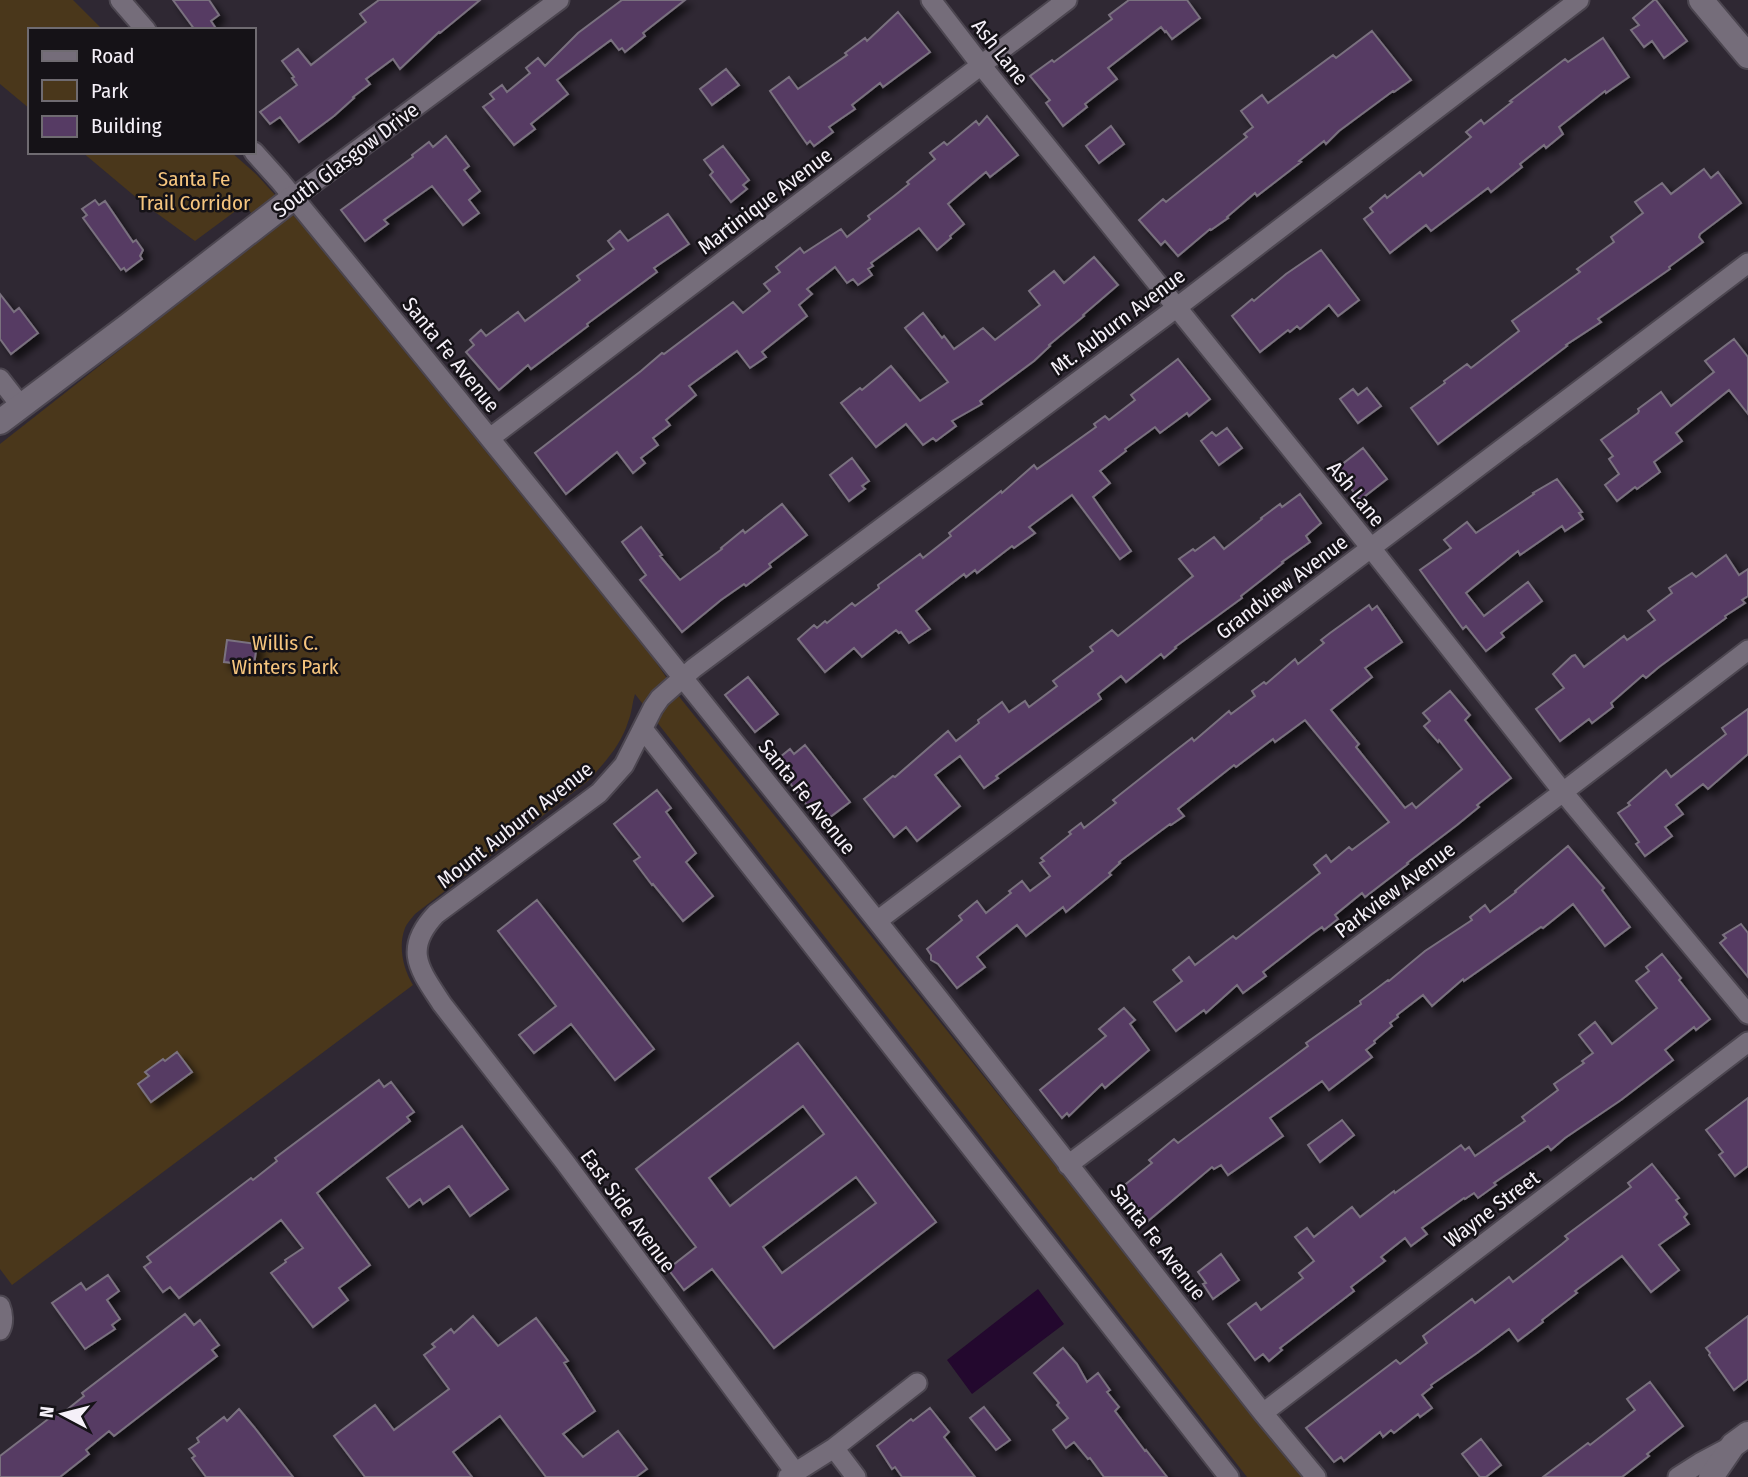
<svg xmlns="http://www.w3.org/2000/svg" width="1748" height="1477" font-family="'Fira Sans Condensed',sans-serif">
	<defs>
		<filter id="shadow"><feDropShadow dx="6" dy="6" stdDeviation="3.5" flood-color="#0009"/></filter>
	</defs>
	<rect width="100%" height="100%" fill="#2f2833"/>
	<path fill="#4a371b" d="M0,0H73L103,30H30V109L0,84Z
		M82,152H231L257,175L303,226L651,655L681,699L1305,1477H1247L635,694C632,703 632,713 628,722C621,745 605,762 589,780L415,914C412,918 407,923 405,928C398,946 403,969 413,985L12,1285L0,1269V444L266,235L245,204L195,241L144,204Z"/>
	<path fill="#23082e" d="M1038,1289L1064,1324L972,1394L947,1360Z"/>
	<path fill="#563b64" stroke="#7a717f" stroke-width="2" fill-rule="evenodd" filter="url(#shadow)" d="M173,0H209L219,15L211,21L217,30H195Z
		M379,0H480L440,33L439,32L400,69L393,59L366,79L370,84L353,97L354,98L334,116L299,142L280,117L270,124L260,112L297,85L292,78L294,77L282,61L298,49L311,65L366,22L360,14Z
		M622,0H685L643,33L645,36L625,52L622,48L619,50L611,40L557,80L568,94L531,124L535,129L514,145L483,107L494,99L490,94L502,85L507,92L530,73L526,68L538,58L545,66L578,33Z
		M1129,0H1187L1200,18L1172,39L1166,31L1165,32L1161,27L1108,68L1117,79L1085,104L1087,107L1063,126L1046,103L1050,100L1030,76L1052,60L1054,62L1112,19L1109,15Z
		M1654,0H1656L1687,41L1664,58L1652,41L1644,47L1631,30L1639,25L1633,18Z
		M898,12L930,52L883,87L880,83L852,105L855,109L829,127L833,132L814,146L810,141L807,144L770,91L789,77L798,89L847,55L845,53L865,38L867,41Z
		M1372,31L1411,80L1394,92L1393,91L1339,131L1326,144L1324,141L1299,161L1301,162L1257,196L1255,193L1227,217L1228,218L1211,230L1210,229L1178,256L1165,241L1161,245L1139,220L1163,199L1166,202L1247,137L1244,134L1253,127L1241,111L1262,95L1268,103L1333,55L1336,58Z
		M1603,38L1629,77L1606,93L1605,91L1559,127L1563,134L1546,148L1544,145L1520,164L1522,167L1491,192L1488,188L1431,231L1426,225L1390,253L1364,219L1373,212L1370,208L1385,195L1387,198L1420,172L1423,176L1471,137L1466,132L1481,120L1484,124L1512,102L1510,101L1565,59L1568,62Z
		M726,69L739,85L712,105L700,89Z
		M987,116L1018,155L990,177L986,172L948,204L964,224L950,236L951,238L937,250L919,228L871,263L873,266L868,269L872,275L858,285L853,279L847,283L835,267L807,289L812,294L799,305L807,316L762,352L766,357L750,368L737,351L689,386L696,395L666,420L670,425L653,438L658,445L641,458L645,463L633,473L617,452L566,494L535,453L641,371L662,353L664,354L733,302L743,313L770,291L764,284L780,272L776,267L800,248L804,253L841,229L847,237L870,219L868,216L894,196L909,184L907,182L935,159L930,153L944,142L947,145L976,121L979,125Z
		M1111,126L1124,144L1099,163L1086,146Z
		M446,136L469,166L464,170L480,191L469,200L479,213L463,225L432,186L384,220L388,224L365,241L341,210L413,157L412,155L429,142L433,147Z
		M723,146L749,180L743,185L747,189L731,202L710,175L713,172L704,160Z
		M1704,169L1711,178L1718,172L1741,203L1700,234L1699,237L1703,242L1669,267L1670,269L1598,319L1601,322L1566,345L1567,346L1438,444L1411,408L1445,383L1444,381L1467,364L1471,368L1519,331L1512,321L1580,272L1577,269L1614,242L1611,237L1643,213L1635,202L1662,183L1671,194Z
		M95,200L99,205L105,201L133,242L136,240L143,250L140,256L142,259L126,271L124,268L121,270L83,218L87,215L82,209Z
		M668,214L689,244L654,268L657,272L587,324L588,326L531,369L528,365L499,390L466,352L474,345L470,340L481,330L486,336L518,312L525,321L580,280L577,276L614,249L608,241L620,231L628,241Z
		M1321,250L1359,300L1338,316L1329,305L1300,329L1297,326L1290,332L1288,330L1260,352L1232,316L1252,299L1254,301L1286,274Z
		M1094,257L1118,285L1083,315L1084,316L1049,345L1050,346L1034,361L980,401L982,404L952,421L956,426L936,441L933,438L923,445L906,424L876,447L841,403L860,388L862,390L891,366L920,401L948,382L905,328L923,313L942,338L944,336L954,349L983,328L995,340L1040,305L1029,291L1054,271L1064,283Z
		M0,294L14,312L19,308L38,333L11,354L0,339Z
		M1734,339L1748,357V414L1729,390L1676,433L1682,441L1654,462L1660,472L1637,489L1635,487L1617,501L1605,485L1619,474L1609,459L1613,456L1601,440L1638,413L1639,411L1638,409L1661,392L1671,406L1714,372L1705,361Z
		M1178,359L1210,399L1189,416L1187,413L1160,433L1155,427L1125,449L1126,451L1100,471L1110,483L1093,497L1131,551L1120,559L1072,495L1029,527L1035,533L1014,548L1012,546L977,573L975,570L966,577L964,574L916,611L930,629L909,643L901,632L899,633L896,630L862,657L854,648L825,672L798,639L814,625L817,628L825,621L827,623L852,603L855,606L879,588L878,585L920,554L923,558L951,536L949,533L1001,491L1002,493L1034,465L1037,469L1096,427L1094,424L1105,416L1109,420L1135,400L1131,395Z
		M1367,388L1381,406L1358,423L1340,399L1353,389L1358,395Z
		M1227,428L1242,448L1219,465L1201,441L1212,432L1216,436Z
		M1363,448L1387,479L1360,500L1336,469Z
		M852,458L869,481L862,486L865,489L849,501L830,475Z
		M1557,479L1582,512L1579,513L1583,519L1565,531L1562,526L1520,555L1518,551L1466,593L1484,616L1528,582L1542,601L1501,633L1504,637L1486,651L1466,626L1463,629L1420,570L1451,548L1444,540L1467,522L1476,533L1534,494L1533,493Z
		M1300,494L1321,523L1306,536L1310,542L1282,562L1283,563L1241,596L1242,598L1175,647L1176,648L1164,658L1161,654L1126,682L1121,676L1098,694L1101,699L996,776L998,778L984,788L960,756L935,775L960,806L917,841L906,827L894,837L864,799L893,776L895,777L948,731L956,741L979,723L978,720L1002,702L1009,712L1025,701L1029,707L1057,686L1053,681L1093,651L1090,647L1112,630L1118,636L1193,576L1179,559L1193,549L1195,551L1214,537L1224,549L1262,519L1261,518L1280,504L1282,507Z
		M782,504L807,535L769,564L771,567L746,586L744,584L721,600L682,632L640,580L646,575L622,542L641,527L662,555L660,556L680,580L722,549L721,548L743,530L745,533Z
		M1726,555L1739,575L1748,569V596L1742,600L1745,603L1725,616L1726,618L1659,667L1646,678L1643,675L1611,703L1613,707L1592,723L1589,719L1560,741L1536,709L1564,688L1553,674L1572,656L1575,655L1584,667L1624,636L1627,640L1655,620L1648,611L1672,593L1669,588L1692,573L1696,577Z
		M1369,605L1372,610L1377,606L1402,642L1365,668L1372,677L1331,710L1359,744L1356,747L1405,808L1412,803L1416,808L1462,769L1439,740L1438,742L1424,726L1430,721L1423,713L1450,691L1470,715L1465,720L1511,778L1477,805L1479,807L1457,825L1407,863L1408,864L1365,897L1362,893L1335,915L1338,919L1324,930L1322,927L1312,934L1263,972L1266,976L1243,993L1237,985L1206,1013L1204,1010L1176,1031L1154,1002L1182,981L1173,970L1189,957L1195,965L1233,936L1236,939L1320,873L1314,865L1326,855L1331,862L1349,847L1352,850L1389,822L1305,720L1275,742L1273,739L1236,767L1234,765L1178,809L1184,816L1171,825L1170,824L1119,862L1120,863L1109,873L1111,875L1066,912L1063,907L1026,936L1017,925L977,957L985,967L957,988L938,964L931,960V955L927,949L962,920L959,916L977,901L986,913L1011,893L1009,891L1022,881L1030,891L1050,876L1040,863L1044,861L1041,858L1071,834L1069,832L1081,823L1084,828L1116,803L1113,800L1170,755L1192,738L1194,741L1229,711L1231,714L1255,696L1252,691L1264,682L1266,684L1295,659L1298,664L1324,643L1321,640L1330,633Z
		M227,640L257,644L254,665L224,662Z
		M748,677L778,714L755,732L725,695Z
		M1748,709V754L1708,789L1703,784L1676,805L1683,814L1665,827L1672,836L1645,856L1636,844L1639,842L1618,813L1630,805L1628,803L1666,770L1671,777L1726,734L1722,728Z
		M805,745L850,802L821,824L774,762L790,749L794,754Z
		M657,790L671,808L666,812L696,853L686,862L713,896L683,921L653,884L652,885L634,861L640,857L614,824Z
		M1568,846L1604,888L1602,890L1630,927L1605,946L1573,904L1543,928L1541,927L1464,981L1463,979L1432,1006L1423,995L1397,1015L1398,1017L1390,1023L1392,1026L1374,1041L1375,1043L1366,1050L1372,1057L1329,1090L1322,1081L1270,1118L1283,1136L1228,1175L1221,1165L1214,1169L1212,1167L1148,1221L1121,1188L1152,1163L1149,1160L1174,1139L1178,1143L1222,1110L1308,1046L1306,1043L1361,1004L1360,1001L1388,980L1389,981L1425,951L1472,920L1470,917L1485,905L1490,912L1516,892L1515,891Z
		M537,900L654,1049L615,1080L571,1024L534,1053L519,1035L556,1006L498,931Z
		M1741,924L1748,933V977L1720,943L1726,938L1723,935Z
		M1662,954L1681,978L1679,980L1710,1019L1696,1030L1694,1027L1665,1050L1673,1060L1621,1100L1565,1138L1551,1150L1548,1146L1494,1183L1496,1185L1478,1198L1474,1193L1465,1199L1464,1198L1422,1228L1427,1234L1411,1246L1405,1238L1381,1257L1385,1261L1351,1287L1354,1291L1280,1348L1282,1350L1269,1361L1263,1354L1255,1360L1228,1324L1256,1303L1261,1310L1303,1278L1299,1273L1314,1261L1295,1237L1307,1228L1314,1237L1352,1207L1360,1217L1394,1191L1395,1193L1461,1145L1465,1150L1469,1147L1475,1156L1525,1121L1522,1117L1558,1090L1554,1084L1584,1063L1582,1061L1593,1053L1579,1035L1595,1022L1612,1044L1657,1008L1636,981L1649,971L1646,967Z
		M1124,1008L1135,1020L1130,1024L1149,1050L1105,1088L1102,1084L1069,1116L1067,1113L1062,1118L1040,1090L1106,1036L1099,1029Z
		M798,1043L936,1222L774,1348L712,1269L684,1290L668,1269L696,1247L636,1169ZM803,1106L824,1134L730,1206L709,1178ZM856,1177L876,1203L782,1273L763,1247Z
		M177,1052L192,1072L151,1102L138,1084L149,1076L145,1072L163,1059L165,1061Z
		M379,1080L384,1087L391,1082L414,1112L407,1117L410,1121L317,1193L370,1265L339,1288L348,1300L313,1327L271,1273L286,1262L285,1260L303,1248L281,1220L179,1298L170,1287L163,1292L144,1267L151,1262L147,1257L251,1178L253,1180L277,1161L275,1158Z
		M1748,1098V1166L1735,1176L1719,1155L1723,1152L1706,1130Z
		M1342,1120L1354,1135L1320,1162L1308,1145Z
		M462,1126L508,1189L470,1216L449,1186L423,1204L420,1199L409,1207L387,1178Z
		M1652,1164L1679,1198L1676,1200L1687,1214L1684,1217L1689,1224L1659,1245L1679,1270L1651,1292L1622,1256L1575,1291L1577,1293L1542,1320L1543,1322L1518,1341L1509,1329L1477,1353L1431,1385L1432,1387L1422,1395L1432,1408L1420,1417L1418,1414L1394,1433L1391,1430L1383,1437L1380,1432L1344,1461L1341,1457L1334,1462L1306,1428L1396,1360L1400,1364L1427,1343L1423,1336L1472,1299L1475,1303L1509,1277L1513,1282L1562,1244L1568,1239L1565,1236L1631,1187L1628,1183Z
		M1221,1254L1239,1280L1213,1299L1203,1284L1206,1283L1198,1272Z
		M108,1275L119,1291L107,1300L120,1319L112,1325L115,1329L85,1349L52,1303L81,1283L86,1290Z
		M185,1314L194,1325L200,1320L219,1345L212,1350L217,1356L114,1436L109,1431L86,1450L89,1454L60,1477H0V1456L56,1413L59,1416L84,1396L82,1393Z
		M473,1316L498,1346L536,1318L568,1361L564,1363L595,1411L563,1434L583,1457L618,1431L647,1469L636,1477H546L500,1416L453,1452L472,1477H365L334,1436L375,1405L394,1430L449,1389L424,1355L435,1347L432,1344L451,1329L454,1333Z
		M1748,1316V1379L1734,1390L1709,1355L1710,1353L1706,1348Z
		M1063,1348L1077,1364L1087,1382L1098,1373L1110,1390L1107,1392L1119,1407L1115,1411L1145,1451L1146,1450L1167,1477H1104L1090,1458L1088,1459L1074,1442L1066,1448L1053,1430L1068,1418L1057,1405L1059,1403L1034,1373Z
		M1650,1382L1683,1426L1647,1454L1649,1456L1622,1477H1543L1588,1443L1590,1445L1635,1410L1627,1399Z
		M984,1407L1010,1440L996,1450L970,1418Z
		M930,1408L949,1432L944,1437L975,1477H902L895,1467L892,1469L877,1446L911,1419L913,1421Z
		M239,1409L254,1427L293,1477H206L192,1458L195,1456L189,1449L199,1442L197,1438L224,1417L227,1421Z
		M1481,1439L1501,1465L1486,1477H1480L1462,1454Z"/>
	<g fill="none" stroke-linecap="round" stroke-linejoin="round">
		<g stroke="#4c4650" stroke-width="23">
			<path id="minor" d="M120,0L146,30
				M931,0L981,65L1371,548L1563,792L1748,1014
				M254,152L280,181C481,426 680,673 877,921C1007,1084 1134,1249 1263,1413L1316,1477
				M293,198L559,0
				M0,379L21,406
				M490,438L1067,0
				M643,729L1229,1477
				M877,921L1748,263
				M1068,1165L1563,792L1748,650
				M0,1306C3,1313 4,1323 0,1330
				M1263,1413L1748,1042
				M834,1448L856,1477
				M795,1472L564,1161L442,1004C420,970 402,950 436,914L599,793L624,765L653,708L660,698L694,668L1176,308L1579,0
				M788,1477L834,1448L917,1383
				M1678,1477L1700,1463L1732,1446"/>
		</g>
		<g stroke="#4c4650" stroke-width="28">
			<path id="tertiary" d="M1701,0L1748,56
				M0,422L129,325L293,198
				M1711,1477L1733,1445L1748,1434"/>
		</g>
		<use href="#minor" stroke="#756d7a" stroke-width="19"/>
		<use href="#tertiary" stroke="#756d7a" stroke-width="24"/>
	</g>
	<g text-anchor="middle" stroke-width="5" stroke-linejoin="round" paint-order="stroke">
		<g font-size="21" fill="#f5f0f8" stroke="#151217">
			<text transform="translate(1000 52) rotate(52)" y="7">Ash Lane</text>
			<text transform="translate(346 160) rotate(-37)" y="7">South Glasgow Drive</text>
			<text transform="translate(765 201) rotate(-37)" y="7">Martinique Avenue</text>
			<text transform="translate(1118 322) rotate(-37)" y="7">Mt. Auburn Avenue</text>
			<text transform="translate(451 355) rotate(51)" y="7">Santa Fe Avenue</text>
			<text transform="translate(1356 494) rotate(51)" y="7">Ash Lane</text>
			<text transform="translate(1282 587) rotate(-37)" y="7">Grandview Avenue</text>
			<text transform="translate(807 797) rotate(51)" y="7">Santa Fe Avenue</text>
			<text transform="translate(515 825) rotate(-38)" y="7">Mount Auburn Avenue</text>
			<text transform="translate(1395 890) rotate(-37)" y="7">Parkview Avenue</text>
			<text transform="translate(1492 1209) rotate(-37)" y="7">Wayne Street</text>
			<text transform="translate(628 1211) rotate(54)" y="7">East Side Avenue</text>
			<text transform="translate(1158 1242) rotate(52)" y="7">Santa Fe Avenue</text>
		</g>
		<g font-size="21" fill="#f6c57e" stroke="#151217">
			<text x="194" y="186">Santa Fe<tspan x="194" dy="24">Trail Corridor</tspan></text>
			<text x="285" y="650">Willis C.<tspan x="285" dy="24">Winters Park</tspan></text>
		</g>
	</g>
	<rect x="28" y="28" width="228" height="126" fill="#151217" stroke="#6f6b71" stroke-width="2"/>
	<rect x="42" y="51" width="35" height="10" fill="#756d7a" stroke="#6f6b71" stroke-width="2"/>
	<text x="91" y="63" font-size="21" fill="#f5f0f8">Road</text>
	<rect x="42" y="80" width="35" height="21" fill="#4a371b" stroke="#6f6b71" stroke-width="2"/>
	<text x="91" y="98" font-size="21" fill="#f5f0f8">Park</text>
	<rect x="42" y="116" width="35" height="21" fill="#563b64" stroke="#6f6b71" stroke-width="2"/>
	<text x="91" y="133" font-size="21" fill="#f5f0f8">Building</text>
	<g transform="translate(63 1414) rotate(277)" stroke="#151217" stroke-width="5" paint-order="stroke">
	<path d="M0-5L12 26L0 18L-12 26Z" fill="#f5f0f8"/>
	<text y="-10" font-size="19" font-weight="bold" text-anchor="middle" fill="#f5f0f8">N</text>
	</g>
</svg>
